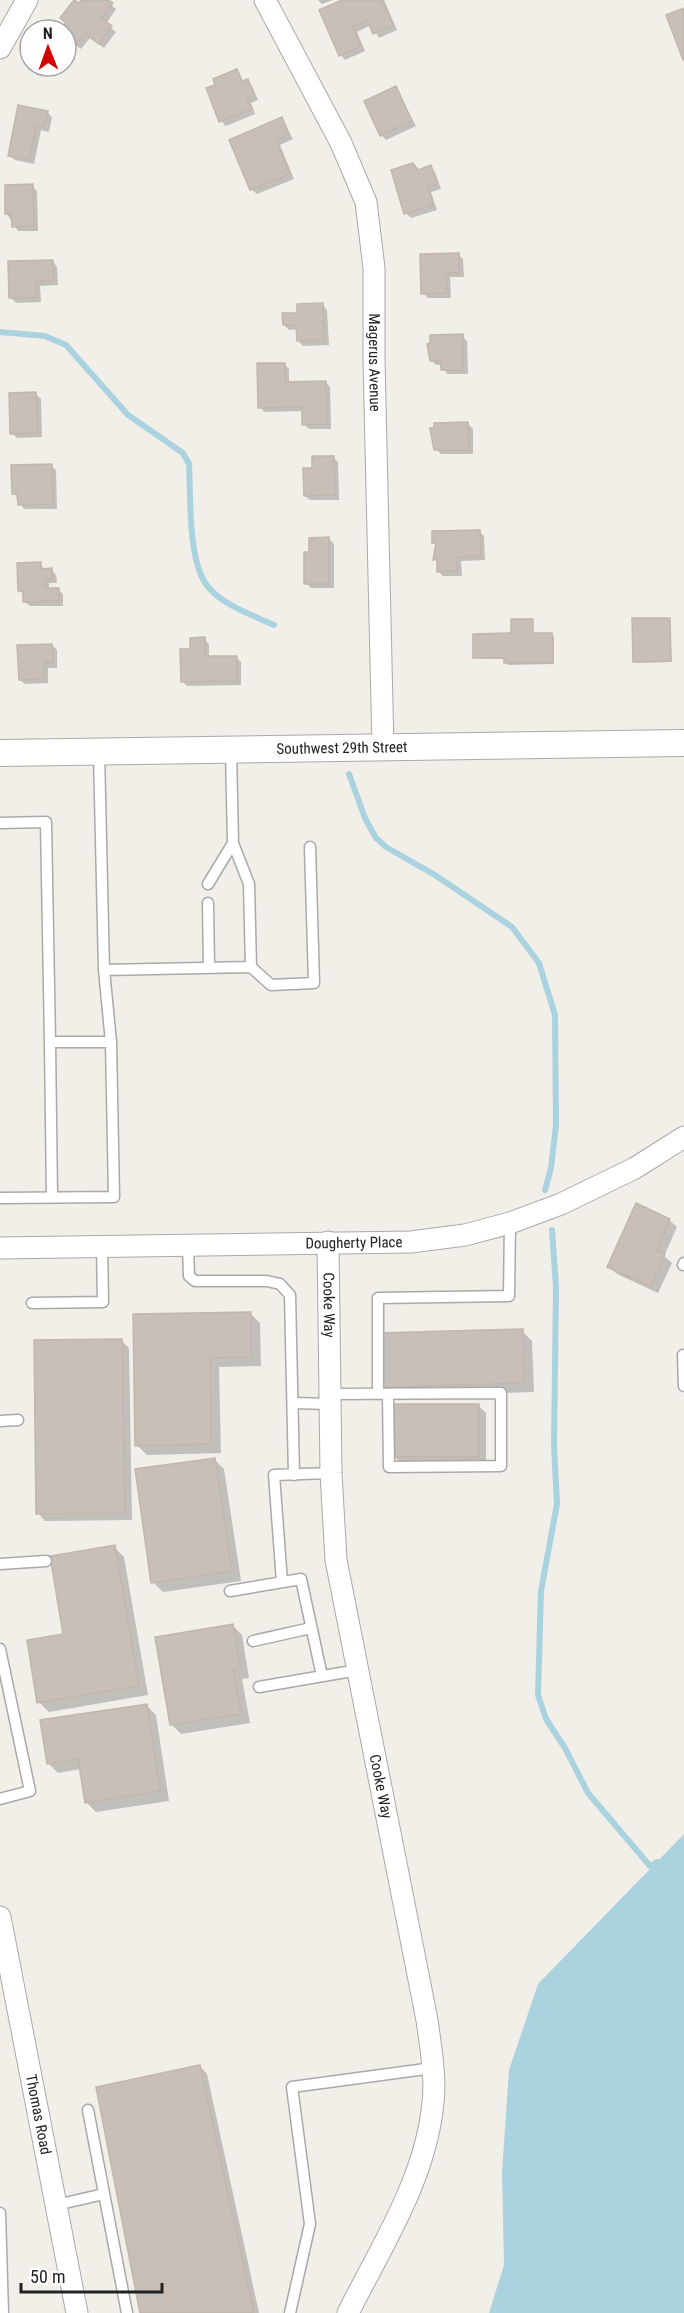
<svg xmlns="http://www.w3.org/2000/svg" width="684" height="2313" font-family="'Roboto Condensed',sans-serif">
	<rect width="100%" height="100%" fill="#f2efe9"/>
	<path fill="#aad3df" d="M684,1834V2313H489L504,2265L502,2172L509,2070L538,1984Z"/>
	<path fill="#0003" d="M83,0H105L116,9L106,24L116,32L104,48L90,38L81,49L66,38V30H62Z
		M318,0H333L322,4Z
		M346,0H384L397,30L379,38L371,25L357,32L365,51L345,60L341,55Z
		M237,71L244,82L247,81L252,86L258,100L251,103L255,114L226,126L221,121L217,86Z
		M395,88L416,126L386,140L381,135Z
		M47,112L52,117L49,132L41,130L34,164L15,160L10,156Z
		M282,119L293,139L280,145L294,179L257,194L252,190L231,140Z
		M430,167L435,172L441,189L431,192L437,210L411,218L406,213L418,171Z
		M32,186L37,191L38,231H18L7,214Z
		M458,254L463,259L464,277H450L451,298H428L423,293Z
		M53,262L57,267L58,285L40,286L41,302L16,303L11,298Z
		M323,305L327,310L329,345L303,346L298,341L297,329L289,330L284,325L299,314Z
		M462,336L467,341L468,374H447L442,365H436L431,360L432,345Z
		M284,364L289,369V383L325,382L330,387L331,429H309L304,424V411L264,412L260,407Z
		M36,394L41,399L42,437L17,438L12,433Z
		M468,424L473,429V454H441L436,449Z
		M333,457L338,462L339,500H310L305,496L314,469Z
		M51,466L56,470L57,509H24L14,493Z
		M479,531L484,536L485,560L461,561L462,576H443L438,571V562L435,559L437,546L433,542Z
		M329,539L334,544V588H311L306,583L311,554Z
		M40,564L45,570H52L56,575L57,583H49V590L58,589L63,594V606H30L25,602V596L20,591Z
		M669,619L672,662L636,663L634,661Z
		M532,620L534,634L554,636V664L508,665L506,659L475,658Z
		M204,639L209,644V658L236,657L241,662V685L187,686L182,681L192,650Z
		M52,645L57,650V668H48V683L25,684L20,680Z
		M669,1220L677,1227L664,1256L672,1263L658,1293L617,1274L609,1267Z
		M250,1313L260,1323L261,1366L219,1367L221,1453L147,1455L137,1445L134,1316Z
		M522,1331L532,1341L534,1392L393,1396L383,1386Z
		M122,1341L129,1348L132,1520L45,1521L38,1513Z
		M479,1406L486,1413V1464H402L395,1457Z
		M214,1459L224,1469L241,1581L163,1592L153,1582Z
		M114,1547L124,1557L148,1695L49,1712L39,1702L65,1635Z
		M232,1625L242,1635L249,1678L242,1679L250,1723L181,1734L171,1724Z
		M146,1705L156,1715L169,1801L96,1812L86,1802L81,1769L58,1773L48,1763Z
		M200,2066L207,2074L259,2313H142Z"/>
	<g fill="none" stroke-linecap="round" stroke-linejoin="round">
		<path stroke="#aad3df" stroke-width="6" d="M0,332L45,336L66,345L128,415L183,453L189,464C191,497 187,563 209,588C225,606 252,615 274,625
			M349,774L365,818L376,838L386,847L435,875L512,927L539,963L555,1015L556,1125L551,1168L545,1190
			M552,1230L556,1287L554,1446L557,1504L541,1591L538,1695L546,1719L565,1748L588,1793L650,1866L657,1862"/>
	</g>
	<path fill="#c7bfb8" stroke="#c4b6ab" stroke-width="1.5" d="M74,0L79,3L81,0H108L113,3L101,18L112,26L99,44L85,34L75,45L66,38V30H60L66,23L60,18Z
		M342,0H382L393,25L373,34L367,20L353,27L361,46L339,56L319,10Z
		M684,8V60H683L666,15Z
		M237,69L242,81L248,79L254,95L247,98L252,109L219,122L206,88L215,85L213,79Z
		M396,86L412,121L380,136L364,101Z
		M18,105L48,111L44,127L36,126L29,160L8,156Z
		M282,117L289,134L276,140L290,174L250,190L229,140Z
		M413,163L418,170L431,165L437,184L428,187L433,205L404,214L391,170Z
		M33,184L34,226L12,227L11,214H5V185Z
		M459,253V273H446L447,293L421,294L420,254Z
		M53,260L54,281H36V298H9L8,261Z
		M323,303L324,340L297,341L296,325H283L282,313H297V304Z
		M463,334V370H441V361H430L427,344L430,343V335Z
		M257,363H285V382L326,381L327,424L302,425V407L258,408Z
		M36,392L38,433L10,434L9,393Z
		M468,422L469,450H434L430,428H434V423Z
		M312,456H334L335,495L304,496L303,468H312Z
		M52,464L53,504L18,505L17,494H12L11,465Z
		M480,530L481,556L457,557V571L437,572V559L433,560L436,543H432V531Z
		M329,537V584H304V552H309V538Z
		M41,562V569L52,568V579H45V588H59V601L23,602V591H18L17,563Z
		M632,618H670L671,661L633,662Z
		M511,619H533V633H552L553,663H504V658H473V634L511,633Z
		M205,637V656H237V681L181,682L180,649H190V638Z
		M52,644L53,663H44V679L19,680L17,645Z
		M636,1203L670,1219L656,1250L665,1254L651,1286L607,1267Z
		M251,1312V1357L210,1358L211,1444L135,1446L133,1314Z
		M523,1329L524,1383L382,1387L380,1333Z
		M122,1339L125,1513L36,1514L34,1340Z
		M393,1404H479V1457H393Z
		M215,1458L232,1571L151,1583L135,1469Z
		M115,1545L139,1686L37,1703L27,1640L63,1634L50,1556Z
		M233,1624L240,1668L233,1669L241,1714L170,1725L155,1637Z
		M147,1704L160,1791L85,1803L78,1759L47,1764L40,1720Z
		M200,2065L254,2313H140L96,2087Z"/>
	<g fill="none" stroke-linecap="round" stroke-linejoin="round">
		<g stroke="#a9a9a9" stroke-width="13">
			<path id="service" d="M99,753L104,970L251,967L249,884L233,843L231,751
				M0,823L46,822L50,1042H111
				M208,884L233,843
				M208,903L209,968
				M251,967L271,985L314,983L310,847
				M50,1042L52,1198
				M0,1198L114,1197L111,1042L104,970
				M188,1245L189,1276L195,1281H267L280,1284L290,1295L294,1475
				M683,1265L684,1263
				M32,1303L103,1302L102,1246
				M683,1355L684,1386
				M330,1394L501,1393V1466L389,1467L388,1394
				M378,1394V1298L509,1296L510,1223
				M293,1403L330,1404
				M0,1421L18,1420
				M0,1564L46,1561
				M282,1582L274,1475L331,1473
				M230,1591L301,1579L322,1676
				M253,1641L311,1628
				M0,1649L30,1791L0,1799
				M259,1687L358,1670
				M88,2110L127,2313
				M56,2205L104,2194
				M0,2213L3,2313
				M290,2313L310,2224L292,2087L433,2068"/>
		</g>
		<g stroke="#a9a9a9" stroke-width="23">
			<g id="minor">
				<path id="s1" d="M265,0L341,143L366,202L374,268V360L383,749"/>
				<path d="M0,48L27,0"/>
				<path id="s2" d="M328,1242L331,1473L336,1560L427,2020C431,2050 437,2081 432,2111C423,2183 380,2249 348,2313"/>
				<path id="s3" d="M0,1248L411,1242L465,1235L510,1223L561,1204L635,1168L684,1137"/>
				<path id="s4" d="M0,1917L77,2313"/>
			</g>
		</g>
		<g stroke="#a9a9a9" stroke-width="28">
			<g id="tertiary">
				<path id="s5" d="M0,753L684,743"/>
			</g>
		</g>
		<use href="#service" stroke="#fff" stroke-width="10"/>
		<use href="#minor" stroke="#fff" stroke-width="21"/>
		<use href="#tertiary" stroke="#fff" stroke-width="26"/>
	</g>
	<g text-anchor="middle" stroke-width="5" stroke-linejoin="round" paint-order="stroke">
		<g font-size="15" fill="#222" stroke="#fff">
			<text dy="5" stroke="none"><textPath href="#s1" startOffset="387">Magerus Avenue</textPath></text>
			<text dy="5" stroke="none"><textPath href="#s5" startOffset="342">Southwest 29th Street</textPath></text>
			<text dy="5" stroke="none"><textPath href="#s3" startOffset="354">Dougherty Place</textPath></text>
			<text dy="5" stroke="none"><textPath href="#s2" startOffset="63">Cooke Way</textPath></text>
			<text dy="5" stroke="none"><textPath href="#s2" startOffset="549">Cooke Way</textPath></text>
			<text dy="5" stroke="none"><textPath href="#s4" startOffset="201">Thomas Road</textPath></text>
		</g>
	</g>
	<g transform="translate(48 48) rotate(359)"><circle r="28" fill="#ffffff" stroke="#a7a7a7" stroke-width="1.5"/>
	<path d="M0-4.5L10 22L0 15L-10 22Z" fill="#d40000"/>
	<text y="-9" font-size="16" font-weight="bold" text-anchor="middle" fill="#222222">N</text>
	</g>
	<path d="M21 2283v9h141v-9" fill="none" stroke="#222222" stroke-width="3"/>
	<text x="30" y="2283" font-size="18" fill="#222222" stroke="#ffffff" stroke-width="4.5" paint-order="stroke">50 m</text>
</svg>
